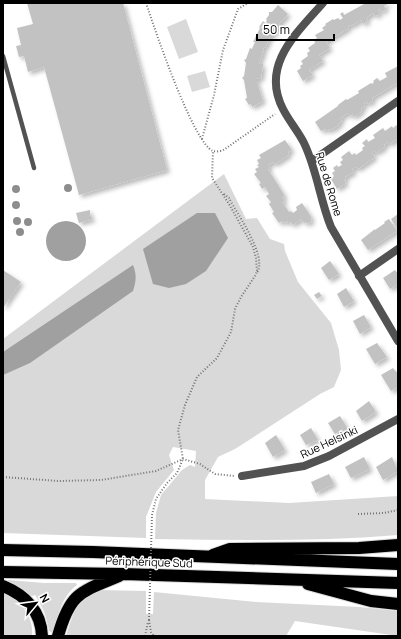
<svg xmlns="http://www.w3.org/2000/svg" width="401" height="639" font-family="Manrope,sans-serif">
	<defs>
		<filter id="shadow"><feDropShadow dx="3" dy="3" stdDeviation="2" flood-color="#0004"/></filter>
	</defs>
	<rect width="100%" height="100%" fill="#fff"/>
	<path fill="#d9d9d9" d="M186,19L198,52L179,59L167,27Z
		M205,71L210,87L192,92L187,76Z
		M224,174L246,219L257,218L270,239L284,244L285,251L298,282L331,323L339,350L341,370L334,387L320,394L235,449L218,457L205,480V499L289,503L398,496V535C317,542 236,540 155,539L156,513L161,495L182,470L190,465L195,467L196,451L173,447L169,455L174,470L156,492L146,517V538L3,533V339Z
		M8,580L44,583H76L77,585C61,597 58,616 53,633L49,631C47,617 43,607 35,595L32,596L21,588L8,582Z
		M99,590L146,591V614H153L154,592L256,602L360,607L398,611V636L295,621L286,636H66C75,610 74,603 99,590Z
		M3,593C21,600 34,617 32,636H3Z"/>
	<path fill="#a0a0a0" d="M197,213H215L228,238L206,271L186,284L169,288L153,284L143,249Z
		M46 241a20 20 0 1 1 40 0a20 20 0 1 1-40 0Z
		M133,265C137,275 136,281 133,291L30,363L3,375V352Z"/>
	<path fill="#c2c2c2" filter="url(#shadow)" d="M27,3H123L167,170L79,195L44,67L28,72L24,56L19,57L16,46L21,45L17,28L33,24Z
		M366,3H390L384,6L386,9L382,12L380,9L378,10L380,14L375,16L373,13L366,18L368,21L363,24L361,20L351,26L350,25L348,26L349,28L326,42L330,48L319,55L323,61L309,70L313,75L303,81L297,71L301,68L300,66L303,64L301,61L308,56L307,53L310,51L308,48L315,43L314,40L317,38L315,35L324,30L322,28L326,25L325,24L333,19L334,20L338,18L340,20L343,18L340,14L343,12L344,15Z
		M278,5L288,14L279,24L281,26L277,29L276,28L275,30L276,31L270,37L265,48L264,47L263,49L264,50L259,64H263L261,79L257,78V82L263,101L252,107L251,104L249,105L245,99L247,98L244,80L242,78L244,76L246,63L244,60L246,59L250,48L252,49L255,42H253L260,28L259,27L263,21L265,23L267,20L266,19L269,15V12H272Z
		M398,66L397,83L372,98L373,101L368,104L367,102L363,104L365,106L361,109L362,111L354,117L353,114L350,116L347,113L340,119L342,121L338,124L339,125L331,130L330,129L327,131L325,129L321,131L315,122L338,106V105L346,99L347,100L359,93L358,91L371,83L372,84L374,82L373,81L377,78L380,81L387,77L385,73Z
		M398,124V141L397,139L390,144L388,142L384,145L385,147L376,153L374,151L372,153L375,157L358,169L356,167L352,169L354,172L345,177L346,179L344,180L346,183L337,189L331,179L334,176L332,173L335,171L333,168L337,165L338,167L342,165L340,162L343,160L341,157L349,151L352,155L355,153L356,155L363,150L362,148L365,146L362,143L367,139L368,142L375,138L373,135L383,128L385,131L392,126L393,128Z
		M285,140L292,150L288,152L289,155L275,164L273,162L268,165L270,167L268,169L285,196L282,197L285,201L282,202L289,212L291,211L293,213L297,210L296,207L302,203L312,218L310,219L312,221L307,224L306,222L304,223L301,219L293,225L291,222L288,223L287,221L284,223L282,221L279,223L272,213L274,212L269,204L271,202L266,196L269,194L265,187L262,189L259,184L261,183L254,174L257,172L255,169L259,167L257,165L259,164L257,160L261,158L259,155Z
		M90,210V215L93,219L79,223L76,213Z
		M398,214V227L397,228L391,219Z
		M389,219L397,231L368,250L361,240L375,229V230L385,223L384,222Z
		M330,261L339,274L329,280L321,268Z
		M3,270L21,282L3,308Z
		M395,270L398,274V284L390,289L383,278Z
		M346,288L354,301L344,307L337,294Z
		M319,292L322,296L317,299L314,295Z
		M364,315L371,327L360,334L353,321Z
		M377,343L387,357L375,364L366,349Z
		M393,368L398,374H397L398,377V387L391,391L381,375Z
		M369,401L376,412L362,421L356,411Z
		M340,416L348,429L343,431L342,429L335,434L328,423Z
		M311,428L318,440L306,445L300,435Z
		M276,435L285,450L273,457L265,443Z
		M364,457L370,469L351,478L345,467Z
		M392,457L398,471L383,480L376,467Z
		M329,474L334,484L316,493L311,482Z"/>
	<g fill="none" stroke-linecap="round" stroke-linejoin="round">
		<g stroke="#dbdbdb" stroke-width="14">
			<path id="highway" d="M3,550L93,552L398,564
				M213,555L230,549L359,548L398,545
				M3,572L123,574L398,583
				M308,584L371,601L398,604
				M3,586C25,595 41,611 42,636
				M58,636C70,593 80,592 119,576"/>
		</g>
		<path stroke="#747474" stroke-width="2" stroke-dasharray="1 2" stroke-linecap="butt" d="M146,3C154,27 193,143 213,151C217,152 222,151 225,149L275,114
			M202,139L214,95L223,50L238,9L248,3
			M224,194L229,198C237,214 268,256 257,273
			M3,477L59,481L101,480L156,471L183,459L200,464L215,474L235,476
			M358,514L384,513L398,510
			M152,515L156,499L167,483L177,473L183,459L178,430L185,405L197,377L217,358L231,332L235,309L241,297L255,276L257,271L256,258L253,247L229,204L212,178L213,151
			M149,620L151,632L154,636
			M145,636L148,622"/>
		<path stroke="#525252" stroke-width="4.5" d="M3,56L34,168"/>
		<path stroke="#525252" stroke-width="8" d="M323,3C297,33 260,65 283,109C289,121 298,131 304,143C317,170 320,200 331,227L398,341
			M312,161L398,101
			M359,276L398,249
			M242,476L304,466L329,456L398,419"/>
		<use href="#highway" stroke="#000" stroke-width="12"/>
		<path stroke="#747474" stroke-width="2" stroke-dasharray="1 2" stroke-linecap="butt" d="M149,620L152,515"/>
	</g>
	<g fill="#8d8d8d">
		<circle cx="68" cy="188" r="4"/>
		<circle cx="16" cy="189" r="4"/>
		<circle cx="16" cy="205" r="4"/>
		<circle cx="17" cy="221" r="4"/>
		<circle cx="28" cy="222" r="4"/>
		<circle cx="20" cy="232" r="4"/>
	</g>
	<g text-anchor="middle" stroke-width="3" stroke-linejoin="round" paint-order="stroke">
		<g font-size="11" fill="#000" stroke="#fff">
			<text transform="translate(329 184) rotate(73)" y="4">Rue de Rome</text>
			<text transform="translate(329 442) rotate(-25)" y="4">Rue Helsinki</text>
			<text transform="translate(149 562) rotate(2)" y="4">Périphérique Sud</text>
		</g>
	</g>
	<rect width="401" height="639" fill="none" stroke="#000000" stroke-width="8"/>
	<g transform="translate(36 603) rotate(61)" stroke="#ffffff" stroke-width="3" paint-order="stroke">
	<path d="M0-3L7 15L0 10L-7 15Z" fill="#000000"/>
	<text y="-6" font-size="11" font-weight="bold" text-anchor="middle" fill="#000000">N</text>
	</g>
	<path d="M257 34v6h77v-6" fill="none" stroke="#000000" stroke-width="2"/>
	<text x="263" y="34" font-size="12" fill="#000000" stroke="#ffffff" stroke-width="3" paint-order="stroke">50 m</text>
</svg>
